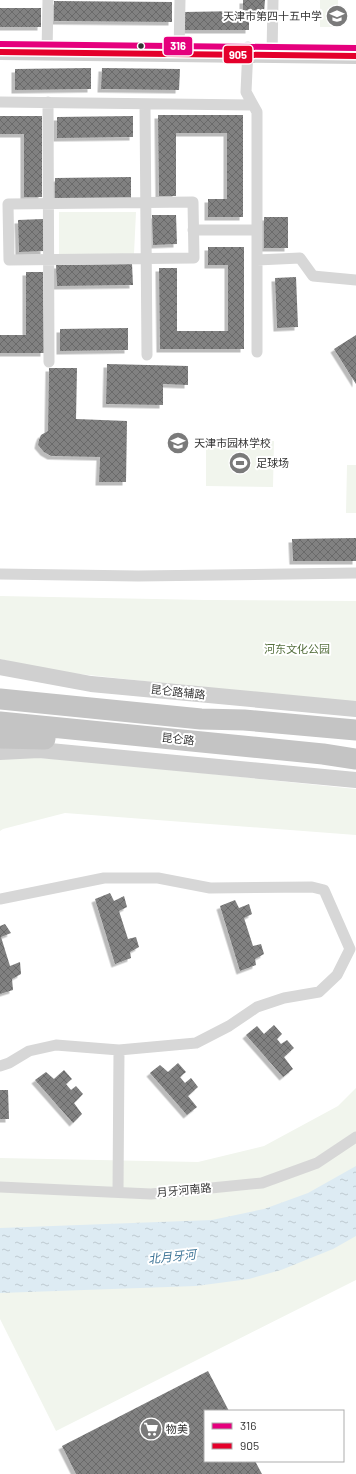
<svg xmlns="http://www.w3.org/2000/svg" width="356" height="1474" font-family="Barlow,'Noto Sans SC',sans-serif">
	<defs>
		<pattern id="water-ripples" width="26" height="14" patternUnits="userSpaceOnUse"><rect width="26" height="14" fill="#ddebf3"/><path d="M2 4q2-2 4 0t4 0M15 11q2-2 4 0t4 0" fill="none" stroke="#becad1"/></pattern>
		<pattern id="building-cross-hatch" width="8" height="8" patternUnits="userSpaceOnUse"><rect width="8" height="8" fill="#818181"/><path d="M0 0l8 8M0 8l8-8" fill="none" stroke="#6a6a6a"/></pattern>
		<filter id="shadow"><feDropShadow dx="-3.5" dy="3.5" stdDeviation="0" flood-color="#0004"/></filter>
	</defs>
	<rect width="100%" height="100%" fill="#fff"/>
	<path fill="#f1f5ed" d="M320,0H338L339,27H320Z
		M59,212H136L134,254L59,255Z
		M206,439L274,441L273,487L206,486Z
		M347,465H356V513H346Z
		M0,596L206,600L356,601V704L52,671L0,659Z
		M22,757L87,761L356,789V835L65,813L3,829L0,831V758Z
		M356,1088V1280L56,1431L0,1319V1158L198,1162L264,1146L338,1106Z"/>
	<path fill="url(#water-ripples)" d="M356,1166V1236L333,1249L281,1270L249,1279L196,1286L0,1293V1228L212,1220L264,1209L308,1193Z"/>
	<path fill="url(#building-cross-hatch)" filter="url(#shadow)" d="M243,0H265L264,12L249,11V30H184V12L243,11Z
		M54,1L172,2V22L54,21Z
		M0,8H41V27H0Z
		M91,68V89L15,90V69Z
		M102,68L180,69L179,90L101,89Z
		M158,115H243V217H208V199H227V133H176V196H159Z
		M0,116H42V197H24V134H0Z
		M133,116V137L57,138V117Z
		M131,177V198L55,199V178Z
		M152,215H176L177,244L153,245Z
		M264,217H288V248H264Z
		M43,219L44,251L19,252L18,220Z
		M208,247H244V349H160L159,268H177V331H228V265H208Z
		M132,264L133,285L57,286L56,265Z
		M26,272H43L44,353H0V335H26Z
		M296,277L298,327L277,328L275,278Z
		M128,328V350L60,351V329Z
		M356,335V384L334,349Z
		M107,364L188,366V385L163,384V405L106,404Z
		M49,368H77L76,419L127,421L126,482H99L100,457L51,456L44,452L38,445L39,440L41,435L48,431Z
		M356,538V561H293L292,539Z
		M110,893L114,901L124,896L127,907L119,911L128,939L136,937L139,947L130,952L131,958L115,964L95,899Z
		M235,900L239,908L249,904L252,914L244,918L253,946L261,944L264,954L255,959L256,965L240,971L220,906Z
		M5,924L11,933L1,937L10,966L20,962L21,974L12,979L13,990L0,994V926Z
		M274,1025L282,1034L277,1039L281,1044L287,1040L294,1048L284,1057L293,1069L283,1077L246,1035L257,1026L264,1034Z
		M178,1063L186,1072L180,1077L185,1083L191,1078L198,1087L188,1096L197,1107L187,1115L150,1073L160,1065L168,1072Z
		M64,1070L72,1079L66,1084L71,1090L76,1086L83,1094L74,1103L82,1114L73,1123L35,1080L46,1072L54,1079Z
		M0,1090H8L9,1119H0Z
		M208,1371L229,1411H205V1461H255L262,1474H76L62,1446Z"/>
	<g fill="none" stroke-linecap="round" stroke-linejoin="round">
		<path stroke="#d7d7d7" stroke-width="11" d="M248,47L246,92L257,112V352
			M47,53L48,0
			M179,54L180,0
			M272,55L273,0
			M0,102L252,105
			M48,102L49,362
			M145,104L147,355
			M193,202L194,258L9,260L8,204Z
			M193,230H257
			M257,260L300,258L313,276L356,280
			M0,574L138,576L356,573
			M0,899L104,878H158L210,888L312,887L324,890L350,949L337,975L319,992L284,998L257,1007L229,1026L196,1043L119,1050L56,1045L29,1051L9,1063L0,1066
			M0,1187L151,1194L262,1183L317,1163L356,1137
			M118,1192L119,1050"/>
		<path stroke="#d0d0d0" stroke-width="16" d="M0,52L356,56
			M0,667L91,684L356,709
			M0,752L39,750L356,780"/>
		<path stroke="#c4c4c4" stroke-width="21" d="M0,699L201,719L244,720L356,730
			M0,722L323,754L356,759
			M0,738L45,739"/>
		<g stroke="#fff" stroke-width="9">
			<path id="bus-1" d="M0,44L356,48"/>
		</g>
		<g stroke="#fff" stroke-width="9">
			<path id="bus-2" d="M0,52L356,56"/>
		</g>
		<use href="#bus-1" stroke="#e5007d" stroke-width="6"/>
		<use href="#bus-2" stroke="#e4002b" stroke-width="6"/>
	</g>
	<defs>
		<g id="school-disc" transform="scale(1.15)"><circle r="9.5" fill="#7a7a7a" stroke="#fff"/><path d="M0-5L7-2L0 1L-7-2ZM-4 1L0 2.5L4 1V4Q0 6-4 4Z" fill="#fff"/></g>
		<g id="stadium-disc" transform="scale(1.15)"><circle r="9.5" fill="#7a7a7a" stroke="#fff"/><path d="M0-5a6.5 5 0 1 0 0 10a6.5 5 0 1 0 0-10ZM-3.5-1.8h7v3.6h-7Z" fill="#fff"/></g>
		<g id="supermarket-disc" transform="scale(1.15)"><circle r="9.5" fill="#7a7a7a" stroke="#fff"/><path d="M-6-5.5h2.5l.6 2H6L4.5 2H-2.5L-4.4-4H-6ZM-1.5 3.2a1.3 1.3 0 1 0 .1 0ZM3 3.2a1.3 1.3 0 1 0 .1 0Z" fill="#fff"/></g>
	</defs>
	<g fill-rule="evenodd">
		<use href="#school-disc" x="337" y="16"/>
		<use href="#school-disc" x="178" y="443"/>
		<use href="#stadium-disc" x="240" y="463"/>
		<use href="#supermarket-disc" x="151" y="1429"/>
	</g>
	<circle fill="#333" stroke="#fff" stroke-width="1.5" cx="141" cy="46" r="3.5"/>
	<g text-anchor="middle" stroke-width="4" stroke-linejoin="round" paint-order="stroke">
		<g font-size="11" fill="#333" stroke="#fff" text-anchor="start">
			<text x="322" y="20" text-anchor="end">天津市第四十五中学</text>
			<text x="194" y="447">天津市园林学校</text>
			<text x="256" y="467">足球场</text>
			<text x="166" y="1433">物美</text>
		</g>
		<g font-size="11" fill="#56703f" stroke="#fff">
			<text x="297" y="653">河东文化公园</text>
		</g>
		<g font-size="11" fill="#333" stroke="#fff">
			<text transform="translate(178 692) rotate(6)" y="4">昆仑路辅路</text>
			<text transform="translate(178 739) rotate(6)" y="4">昆仑路</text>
			<text transform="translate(184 1190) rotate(-5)" y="4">月牙河南路</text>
		</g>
		<g font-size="12" font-style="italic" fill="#3f7597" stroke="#fff">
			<text transform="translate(172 1257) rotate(-6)" y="4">北月牙河</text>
		</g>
	</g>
	<g stroke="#fff" stroke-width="1.5">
		<rect x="163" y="36" width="30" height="20" rx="4" fill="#e5007d"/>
		<rect x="223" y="45" width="30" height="19" rx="4" fill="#e4002b"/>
	</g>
	<g font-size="11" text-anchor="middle" font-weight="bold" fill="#fff">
		<text x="178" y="50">316</text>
		<text x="238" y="59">905</text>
	</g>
	<rect x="204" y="1410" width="140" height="52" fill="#ffffff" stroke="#adadad"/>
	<rect x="212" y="1423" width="20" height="6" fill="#e5007d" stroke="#adadad"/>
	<text x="240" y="1430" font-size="12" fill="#333333">316</text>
	<rect x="212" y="1443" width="20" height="6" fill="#e4002b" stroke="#adadad"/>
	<text x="240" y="1450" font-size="12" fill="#333333">905</text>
</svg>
